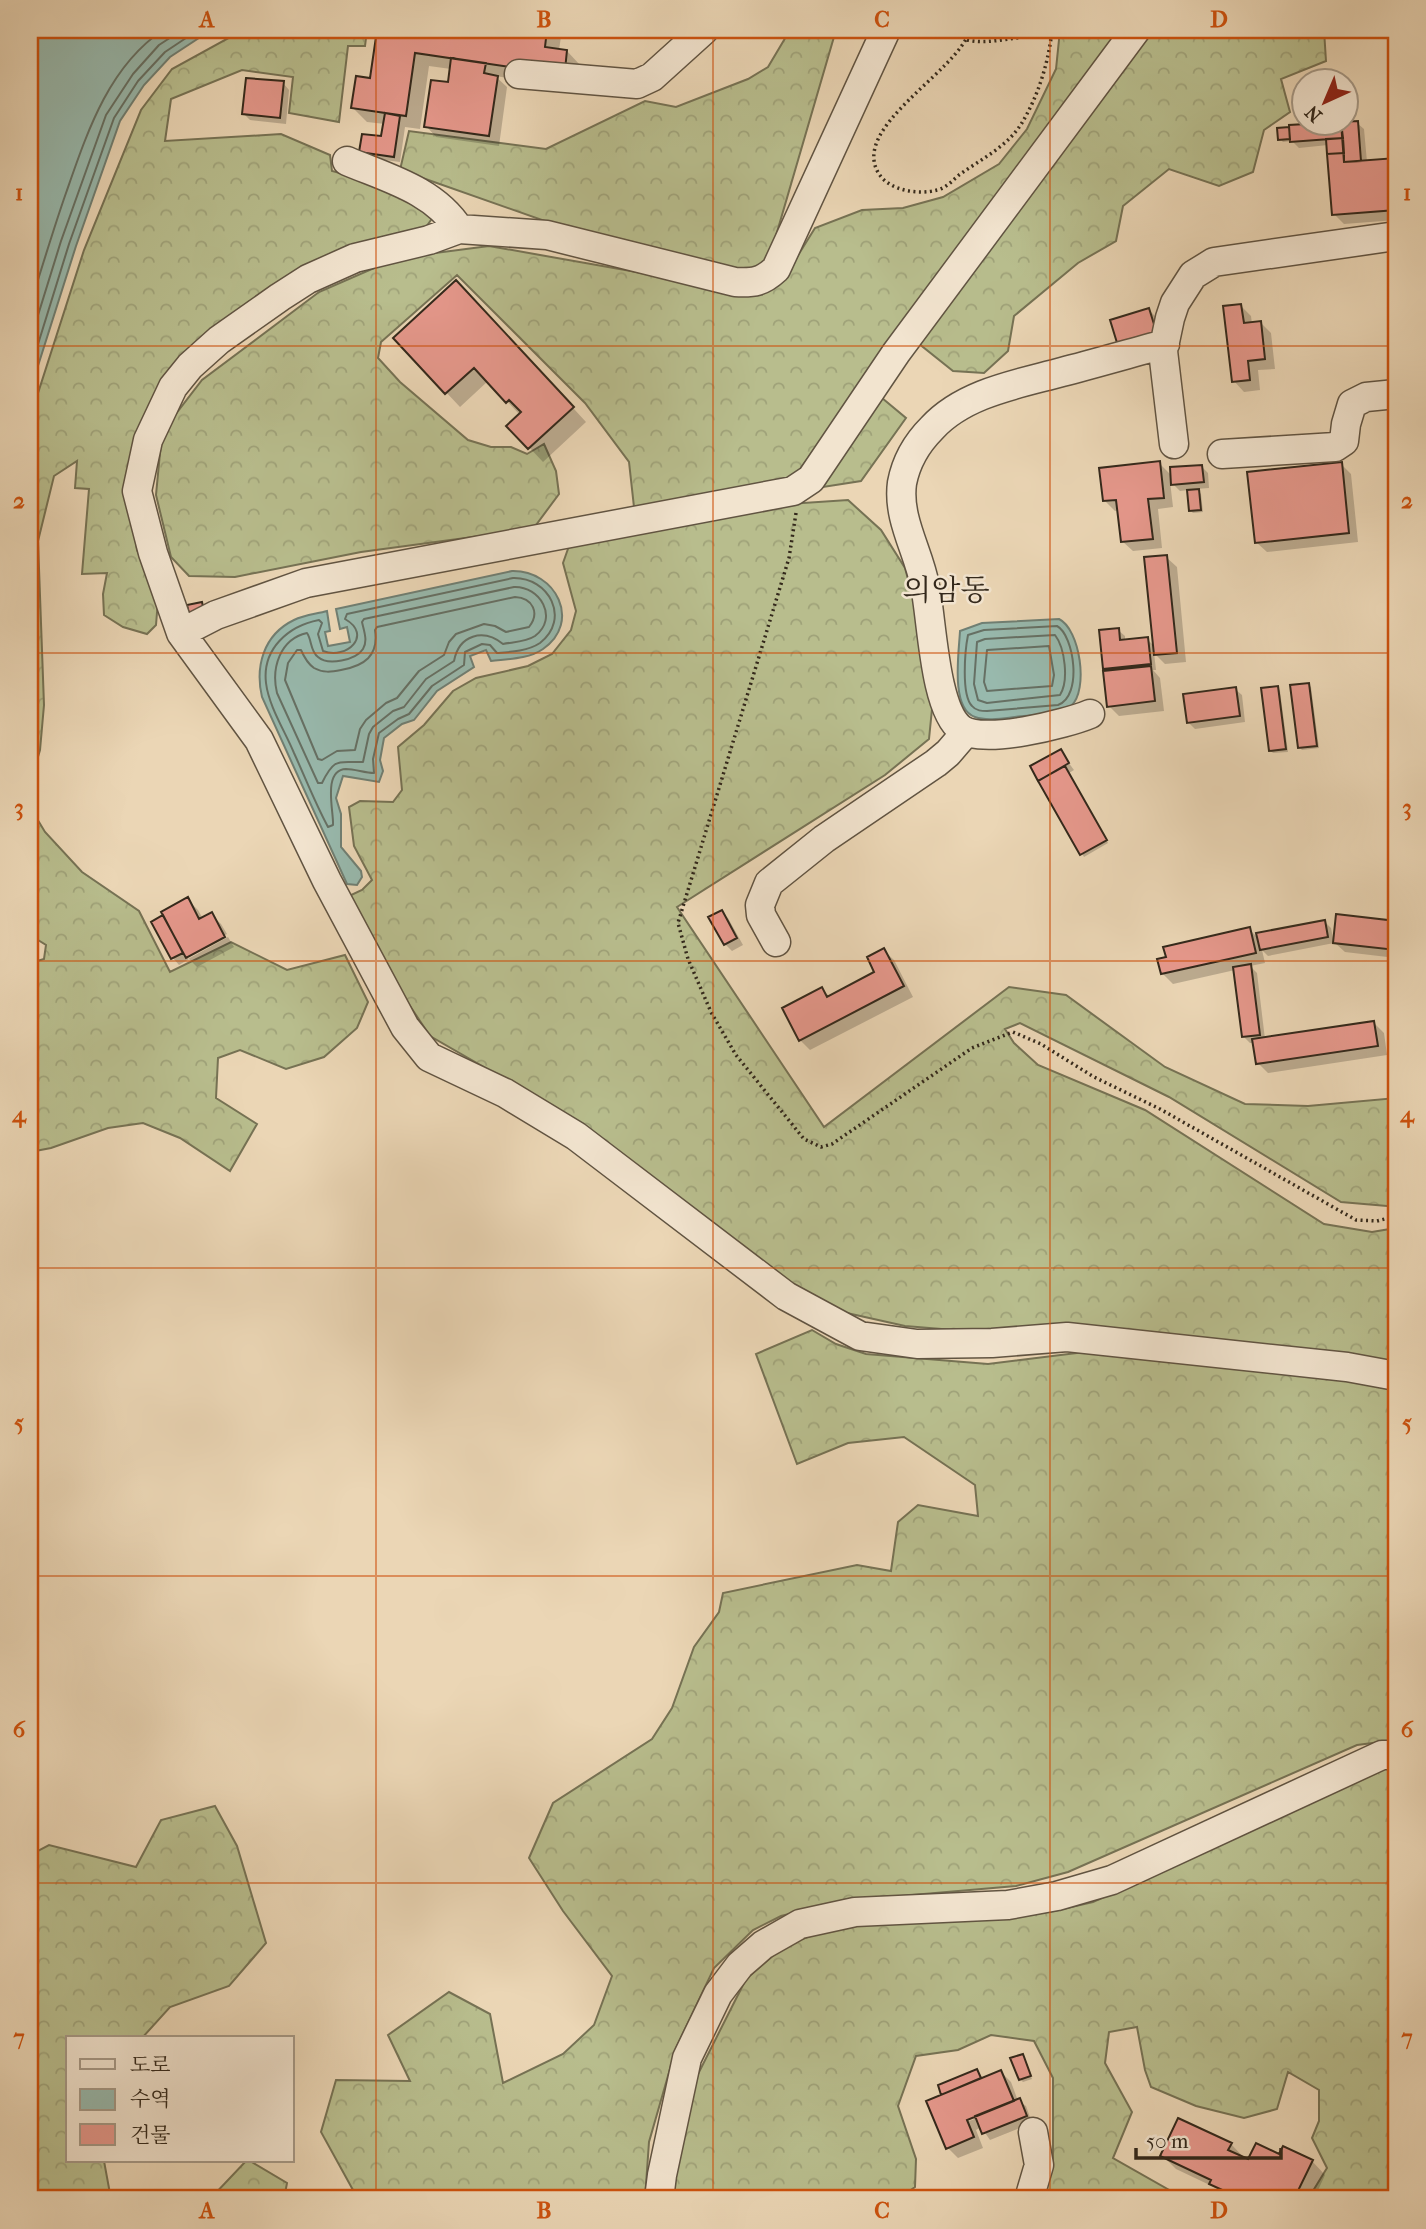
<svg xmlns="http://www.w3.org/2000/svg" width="1426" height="2229" font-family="'IM FELL French Canon','Noto Serif KR',serif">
	<defs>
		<pattern id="forest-crowns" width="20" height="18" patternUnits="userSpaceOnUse" patternTransform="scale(1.75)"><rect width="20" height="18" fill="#b8bd8d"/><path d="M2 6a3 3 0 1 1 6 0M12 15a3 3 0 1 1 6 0" fill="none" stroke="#9fa279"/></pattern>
	</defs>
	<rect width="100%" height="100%" fill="#ebd6b5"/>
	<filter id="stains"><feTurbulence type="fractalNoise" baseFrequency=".00286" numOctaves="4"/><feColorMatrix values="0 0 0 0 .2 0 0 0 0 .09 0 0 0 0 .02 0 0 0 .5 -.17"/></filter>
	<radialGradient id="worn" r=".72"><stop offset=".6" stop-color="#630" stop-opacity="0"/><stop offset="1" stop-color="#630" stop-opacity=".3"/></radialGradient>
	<path fill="url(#forest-crowns)" stroke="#767254" stroke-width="2" d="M243,30H367L365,46H348L339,122L289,113L293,77L242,70L171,99L165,141L281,134L330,155L332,171L382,184L433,217L424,230L324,260L248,302L187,356L128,488L137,550L158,600L156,625L147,634L123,627L104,615L103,594L107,573L82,574L89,489L75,488L77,461L54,476L38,541L44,705L40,750L30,784V418L84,250L141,110L172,69Z
		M790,30H836L768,263L753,273L579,233L400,170L409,131L546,149L645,101L676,107L748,79L768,67Z
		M1060,30H1130L931,287L790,483L634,507L629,462L585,403L457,275L381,342L378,358L400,382L468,440L491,447H511L527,454L544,444L556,471L559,494L533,529L361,552L235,577L189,576L171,557L156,495L162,432L202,380L319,292L397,258L489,246L676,279L792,265L815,228L862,210L903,208L943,197L999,164L1027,129L1056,69Z
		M1149,30H1324L1326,61L1281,79L1290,112L1264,130L1253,172L1219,186L1169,169L1123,206L1116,241L1078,263L1014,316L1008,351L984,373L953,371L918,343Z
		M876,393L906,418L861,481L823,487Z
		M848,500L881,530L905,568L923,635L933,699L929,739L885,775L677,907L824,1127L1009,987L1066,995L1165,1067L1245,1104L1308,1106L1396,1098V1203L1387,1206L1341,1202L1169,1097L1020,1023L1005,1029L1014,1043L1038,1065L1145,1110L1324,1224L1372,1232L1396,1228V1366L905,1326L838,1311L773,1274L569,1116L430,1036L386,970L349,896L362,890L372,880L354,846L349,807L360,801L393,802L402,790L398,747L424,725L453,691L476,678L528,666L552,654L571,630L576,611L563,563L569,546L758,506Z
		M30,807L45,832L82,872L139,911L170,972L231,942L287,970L345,955L368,1002L357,1028L324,1057L286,1069L240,1050L218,1058L216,1098L257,1124L230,1171L180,1138L143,1123L108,1128L51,1148L30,1152V963L44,959L46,945L30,935Z
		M812,1330L836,1344L866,1354L988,1364L1085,1352L1348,1379L1396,1389V1740L1357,1745L1068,1872L1016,1886L843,1901L781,1916L753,1930L714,1968L676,2048L649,2142L645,2199H353V2190L321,2132L336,2080L410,2081L388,2035L449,1992L490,2014L503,2083L563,2054L594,2025L612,1976L563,1911L529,1858L553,1803L652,1739L672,1708L694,1647L719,1612L723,1593L857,1565L891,1571L898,1522L918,1505L978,1516L975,1485L904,1437L848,1443L797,1464L756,1354Z
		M1393,1765L1396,1766V2199H1308L1327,2168L1312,2138L1319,2121V2090L1288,2072L1277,2109L1244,2118L1196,2106L1151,2087L1145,2070L1137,2027L1109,2032L1105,2063L1132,2112L1113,2158L1185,2199H1041L1053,2165V2078L1034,2041L991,2035L958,2050L916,2056L898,2106L916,2159L915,2187L898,2199H670L694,2082L746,1979L785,1945L839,1926L1054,1911L1093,1902Z
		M215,1806L237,1846L266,1943L229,1986L170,2007L142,2038H68V2161H104L111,2199H30V2112L38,2098L30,2045V1855L49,1845L136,1867L161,1820Z
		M246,2161H250L287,2183L284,2199H210Z"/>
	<path fill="#98b9ad" stroke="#707f73" stroke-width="2" d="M30,30H211L170,57L144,85L120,121L76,246L30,391Z
		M512,571C556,570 582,622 543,649C529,659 508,659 491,661L486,650L470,656L474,667L437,691L414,720L402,724L384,738L380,760L383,771L379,782L343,776L336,798L341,814V847L361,871L362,877L357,885L347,884L262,697C255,667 263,635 294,620C304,615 316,614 327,611L330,631L325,632L328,646L350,642L347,627L340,629L336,609Z
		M1059,619C1080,629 1089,690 1071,706C1060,716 1038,715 1024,716C1009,717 989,722 975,717C950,709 959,652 960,631L982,623Z"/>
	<path fill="#0003" fill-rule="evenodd" d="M379,30H562L559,50L567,51L580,65L544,83L495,76L507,87L499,146L436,137L426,126L449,84L451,69L429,66L420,129L405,127L400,162L368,158L361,151L383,138L385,124L367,122L353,108L372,80Z
		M283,83L289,90L286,124L250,120L244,114Z
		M1357,123L1364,129L1367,162L1396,160V220L1344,224L1334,214L1328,145L1299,148L1292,141L1283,142L1280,139L1279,130Z
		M470,296L586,422L543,462L509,426L520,415L488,381L460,407L396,339Z
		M1241,306L1251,316L1252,324L1261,323L1271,333L1275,369L1258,370L1260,390L1244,392L1234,381Z
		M1149,310L1155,316L1162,340L1126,351Z
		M1159,463L1172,476L1202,467L1208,473L1209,488L1196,489L1201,494L1203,512L1193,513L1190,510L1189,490L1180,491L1170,481L1173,507L1158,509L1162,548L1133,551L1122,541L1119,510L1115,511L1104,500Z
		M1341,464L1351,474L1358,542L1267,552L1256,542Z
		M1166,557L1177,567L1186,662L1165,664L1154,653L1156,670H1153L1160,678L1164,711L1119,716L1109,706L1108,672L1104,668L1118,630L1125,636V641L1147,639L1154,646Z
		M1308,684L1311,687L1319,748L1302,750L1299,747Z
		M1278,688L1280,691L1288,752L1273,753L1271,751Z
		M1235,689L1242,695L1245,722L1195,729L1188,722Z
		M1060,751L1074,770L1069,773L1108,843L1084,857L1032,767Z
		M188,900L198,910L203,919L211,914L221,924L227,934L188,955V959L228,937L234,947L197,967L189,959L179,965L173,958L153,922Z
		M721,912L728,918L743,945L732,951L725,944Z
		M1338,916L1396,923V958L1345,952L1335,943Z
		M1324,921L1331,928L1334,943L1268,956L1262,950L1265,963L1250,966L1257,973L1265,1039L1374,1023L1384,1033L1387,1055L1268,1073L1258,1063L1255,1043H1250L1244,1037L1235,970L1173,984L1163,974L1249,929L1259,939Z
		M883,950L894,960L913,997L810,1050L800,1040L822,989L830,997L877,973Z
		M1022,2056L1032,2079L1023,2082L1020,2079Z
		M976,2071L984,2079L1001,2072L1011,2082L1018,2101L1026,2106L1032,2123L990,2140L981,2127L976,2130L983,2148L958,2158L948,2148L944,2095ZM977,2114V2118L959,2125Z
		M1231,2144L1248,2162L1280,2156L1312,2161L1325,2175L1314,2199H1229L1216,2188L1176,2169L1162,2155Z"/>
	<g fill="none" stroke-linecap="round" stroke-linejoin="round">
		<path stroke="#667064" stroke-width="2" d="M30,305C42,268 53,230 66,193C87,133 108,67 163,30
			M30,341L61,241L106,115L133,74L159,45L182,30
			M30,370L69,244L114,118L138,81L165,52L198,30
			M513,578C549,577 571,619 540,643C528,651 511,652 497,653L490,645L482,644L465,652L464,665L432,686L409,714L398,719L379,733L373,759L374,773C365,773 355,769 346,769C322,770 334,812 333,825L328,827C315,803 305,777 294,753C285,731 269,707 266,683C262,649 288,626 319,620L322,623L318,634L323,651C347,660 373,635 345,619L347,614Z
			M514,587C540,586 559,618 535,636C526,642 513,642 503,644C483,628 459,635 454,661L426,679L404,707L393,711L373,727L369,734L363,762C339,763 335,756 322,783H318L277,693C271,668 280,639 307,633C312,640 310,651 318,657C328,666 356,660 363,649C368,641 364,631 362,622L364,619Z
			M515,597C533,598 540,613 529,627L506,632L495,626L484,624L456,634L449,642L444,655L419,671L397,698L386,703L366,720L360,729L355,750L337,751L322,760L318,759L285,680L288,663L297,650H301C304,657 307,663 314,668C323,673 331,672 341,670C364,666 379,656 375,630L377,627Z
			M1057,626C1074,635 1083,696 1058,705L987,711C982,711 976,711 972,706C961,695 965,650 968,635L984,630Z
			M1055,635C1065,648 1069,681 1060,695L987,703L978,700L974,684L977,642L985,639Z
			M1049,646L1054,675L1052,686L987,691L984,682L987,650Z"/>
	</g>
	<path fill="#e6988c" stroke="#33281b" stroke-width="2" d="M377,30H547L545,47L567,50L565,70H531L415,53L406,116L351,108L356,76L370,78Z
		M451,58L486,63L484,73L498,76L489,136L424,127L431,80L448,82Z
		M246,78L284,81L280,118L242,114Z
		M385,113L400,116L394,157L359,152L362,134L381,136Z
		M1358,121L1361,161L1344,162L1341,122Z
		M1341,122L1343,138L1290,142L1289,125Z
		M1289,127L1290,139L1278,140L1277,128Z
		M1343,138L1344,153L1327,154L1326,139Z
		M1344,153V162L1396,158V210L1332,215L1327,154Z
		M456,280L574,407L528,449L506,426L521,412L509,400L506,403L474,368L445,394L393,338Z
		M1241,304L1244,323L1261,321L1265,359L1248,361L1250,380L1232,382L1223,306Z
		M1149,308L1157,334L1118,346L1110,320Z
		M1160,461L1164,498L1148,499L1153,539L1121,542L1116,500L1103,501L1099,468Z
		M1342,462L1349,533L1255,543L1247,472Z
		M1202,465L1204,482L1171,485L1170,467Z
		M1199,489L1201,510L1189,511L1187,490Z
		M1167,555L1177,653L1154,655L1144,557Z
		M202,602L205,616L190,619L187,605Z
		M1119,628L1120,640L1148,637L1151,664L1103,669L1099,630Z
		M1151,666L1155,701L1107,707L1103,671Z
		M1309,683L1317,746L1298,748L1290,685Z
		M1278,686L1286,749L1269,751L1261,688Z
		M1236,687L1240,716L1187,723L1183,694Z
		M1061,749L1069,763L1038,781L1030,766Z
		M1065,766L1107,840L1080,855L1038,781Z
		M188,897L199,919L212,912L225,937L186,958L161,912Z
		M722,910L737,938L724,945L708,917Z
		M1336,914L1396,921V950L1333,943Z
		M163,915L183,953L171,959L151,922Z
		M1325,920L1328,937L1260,950L1256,933Z
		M1250,927L1256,953L1161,974L1157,959L1166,957L1163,947Z
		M884,948L904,986L799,1041L782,1008L822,987L827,997L874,972L867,957Z
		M1251,964L1260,1035L1242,1037L1233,967Z
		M1374,1021L1378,1046L1256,1064L1252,1039Z
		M1023,2054L1031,2076L1019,2080L1010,2058Z
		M977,2069L981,2078L941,2095L938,2085Z
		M1001,2070L1014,2101L967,2120L974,2137L946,2149L926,2101Z
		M1020,2098L1027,2116L982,2134L975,2116Z
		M1178,2118L1232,2143L1228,2150L1248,2159L1256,2143L1279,2154L1283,2146L1313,2160L1294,2199H1273L1264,2195L1262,2199H1242L1209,2184L1211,2180L1160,2156Z"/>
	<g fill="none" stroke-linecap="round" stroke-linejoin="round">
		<g stroke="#615442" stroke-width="31">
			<path id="minor" d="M886,30L776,269C762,282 754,283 735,282L547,235L459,229L429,240L355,258L308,279L280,297L219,340L190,366L173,387L148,440L137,491L153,553L181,633L259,740L327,881L405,1027L429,1057L505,1093L576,1136L786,1296L860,1336L917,1344L992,1343L1067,1337L1347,1367L1396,1376
				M519,74L637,84L652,77L704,30
				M347,161C387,178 434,190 459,229
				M1174,444L1163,351L1170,318L1175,303L1193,275L1214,262L1396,236
				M1222,454L1335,447L1344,441L1346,424L1352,404L1366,397L1396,394
				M181,633L216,615L306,583L793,491L811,479L896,353L1136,30
				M1090,714C1066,724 983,745 961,729C934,709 932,619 925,586C919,552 897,519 902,483C906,462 917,443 932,428C964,393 1018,384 1062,372C1097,363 1131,353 1165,344
				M776,942L761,915L760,905L769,883L824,839L936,763L948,753L966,732
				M659,2199L662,2175L687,2058L718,1994L740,1965L763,1945L800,1924L855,1912L1008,1905L1057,1896L1112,1880L1382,1755H1396
				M1029,2199L1039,2165L1033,2132"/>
		</g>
		<path stroke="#33281b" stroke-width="3.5" stroke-dasharray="2 3.5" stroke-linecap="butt" d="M970,30C958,72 849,127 879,174C890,191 919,195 937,190C946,188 952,181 959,175C981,159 1009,146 1023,121C1039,94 1049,60 1052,30
			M967,40C995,46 1022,32 1051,38
			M796,513L789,558L678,923L688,959L711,1012L736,1055L804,1139L821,1147L832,1144L972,1048L1013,1032L1041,1044L1094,1077L1160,1109L1356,1220L1377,1221L1396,1216"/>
		<use href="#minor" stroke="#f2e4cf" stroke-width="28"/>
	</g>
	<path fill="none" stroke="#cd520e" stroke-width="2" stroke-opacity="0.55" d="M376,30V2199M713,30V2199M1050,30V2199M30,346H1396M30,653H1396M30,961H1396M30,1268H1396M30,1576H1396M30,1883H1396"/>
	<g text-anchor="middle" stroke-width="5" stroke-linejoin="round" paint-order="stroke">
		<g font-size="30" fill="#33281b" stroke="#f2e4cf">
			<text x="946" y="600">의암동</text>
		</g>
	</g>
	<rect width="1426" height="2229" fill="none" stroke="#ebd6b5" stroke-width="77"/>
	<rect x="66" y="2036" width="228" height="126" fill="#f2e4cf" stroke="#a69987" stroke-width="2"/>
	<rect x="80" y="2059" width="35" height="10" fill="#f2e4cf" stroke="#a69987" stroke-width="2"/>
	<text x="130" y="2072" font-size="21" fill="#33281b">도로</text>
	<rect x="80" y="2089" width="35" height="21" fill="#98b9ad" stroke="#a69987" stroke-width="2"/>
	<text x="130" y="2106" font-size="21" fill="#33281b">수역</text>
	<rect x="80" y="2124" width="35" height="21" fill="#e6988c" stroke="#a69987" stroke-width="2"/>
	<text x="130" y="2142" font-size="21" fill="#33281b">건물</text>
	<g transform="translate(1325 102) rotate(224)"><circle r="33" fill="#f2e4cf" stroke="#a69987" stroke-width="2"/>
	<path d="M0-5L12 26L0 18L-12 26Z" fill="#8f2418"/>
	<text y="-10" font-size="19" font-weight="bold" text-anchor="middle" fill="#33281b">N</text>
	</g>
	<path d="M1136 2148v10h145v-10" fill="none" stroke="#33281b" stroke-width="3.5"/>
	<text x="1146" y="2148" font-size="21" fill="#33281b" stroke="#f2e4cf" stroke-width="5" paint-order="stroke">50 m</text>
	<rect x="38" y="38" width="1350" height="2152" fill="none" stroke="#cd520e" stroke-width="2.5"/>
	<g font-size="23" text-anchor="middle" font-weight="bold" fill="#cd520e">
		<text x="207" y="27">A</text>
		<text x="544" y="27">B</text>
		<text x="882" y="27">C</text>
		<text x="1219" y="27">D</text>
		<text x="19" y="200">1</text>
		<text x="1407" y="200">1</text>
		<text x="19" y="508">2</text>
		<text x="1407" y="508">2</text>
		<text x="19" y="815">3</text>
		<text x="1407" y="815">3</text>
		<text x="19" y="1122">4</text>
		<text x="1407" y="1122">4</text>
		<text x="19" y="1430">5</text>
		<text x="1407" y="1430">5</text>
		<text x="19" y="1737">6</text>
		<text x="1407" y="1737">6</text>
		<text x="19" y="2045">7</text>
		<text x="1407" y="2045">7</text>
		<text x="207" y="2218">A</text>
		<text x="544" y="2218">B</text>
		<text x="882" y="2218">C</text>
		<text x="1219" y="2218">D</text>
	</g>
	<rect width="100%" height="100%" filter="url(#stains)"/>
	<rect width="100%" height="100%" fill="url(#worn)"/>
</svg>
